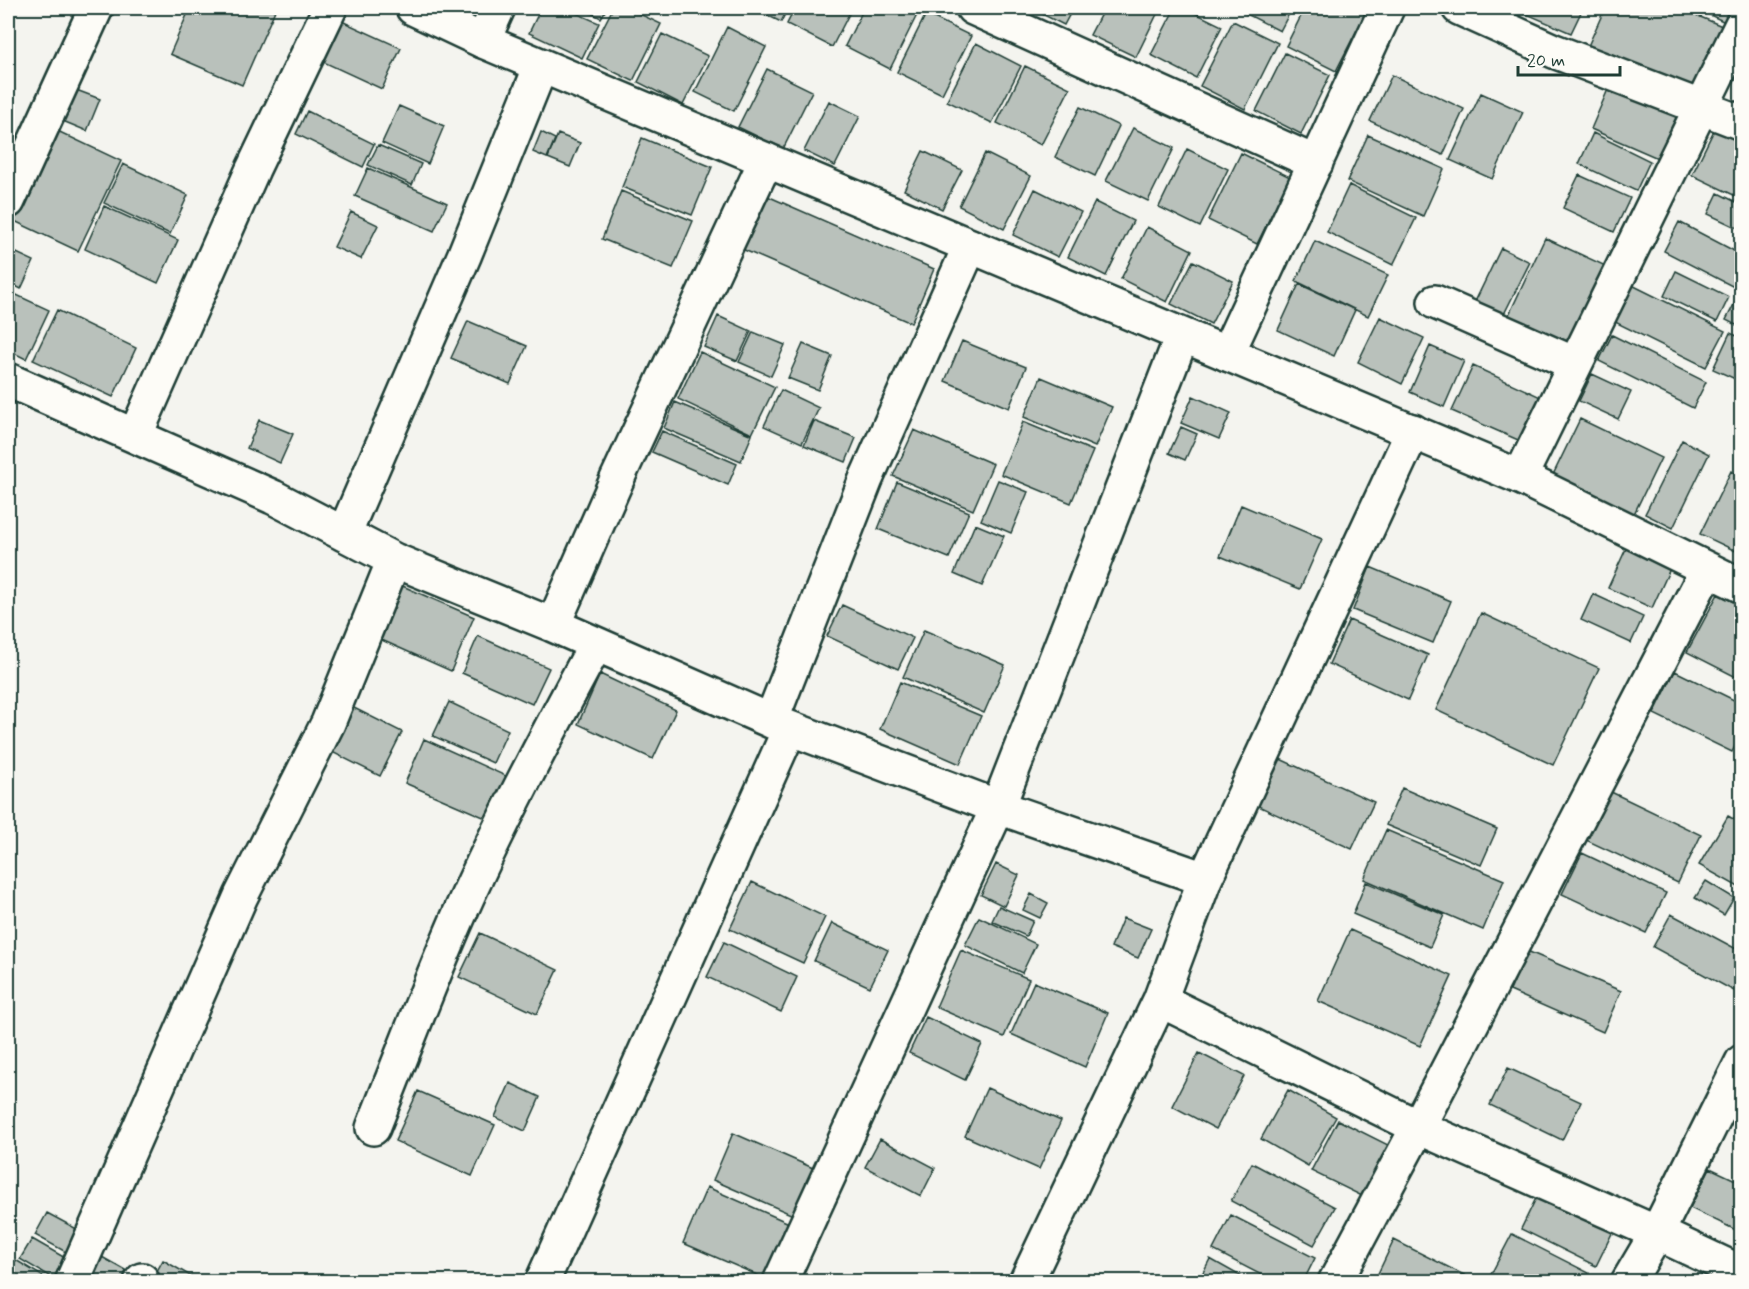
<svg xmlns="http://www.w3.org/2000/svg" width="1749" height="1289" font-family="Mynerve,sans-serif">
	<rect width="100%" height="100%" fill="#f4f4ef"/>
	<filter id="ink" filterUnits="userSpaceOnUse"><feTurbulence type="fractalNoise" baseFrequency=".0167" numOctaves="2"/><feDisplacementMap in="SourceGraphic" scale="12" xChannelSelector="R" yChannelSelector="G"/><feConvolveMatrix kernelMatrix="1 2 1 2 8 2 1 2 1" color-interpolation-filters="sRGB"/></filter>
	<g filter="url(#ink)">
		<path fill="#b9c1bb" stroke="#1f3d34" stroke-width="1.5" d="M190,8H276L242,85L170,54Z
			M541,8H565L599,23L582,58L529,33Z
			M581,8H607L601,18Z
			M613,8H627L661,24L633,81L587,59Z
			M752,8H788L781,22Z
			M795,8H852L832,47L787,24Z
			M864,8H912L919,11L890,69L845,46Z
			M1033,8H1073L1064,25L1032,9Z
			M1104,8H1160L1136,57L1090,35Z
			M1175,8H1185L1222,26L1196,78L1151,55Z
			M1235,8H1292L1280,31Z
			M1305,8H1368L1336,71L1286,46Z
			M1513,8H1583L1571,33Z
			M1605,8H1679L1722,26L1693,92L1588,46Z
			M1695,8H1732L1725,22Z
			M926,14L971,36L942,94L897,72Z
			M335,18L401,48L382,89L317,59Z
			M1233,21L1278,43L1245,109L1200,86Z
			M727,27L766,47L734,111L695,92Z
			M662,34L708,56L683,105L638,82Z
			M976,43L1021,66L992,123L947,101Z
			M1285,53L1330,75L1301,134L1256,111Z
			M1025,66L1070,88L1041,145L997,123Z
			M767,69L812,91L783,149L738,127Z
			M1392,75L1464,109L1443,155L1370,121Z
			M1609,87L1679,117L1660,159L1591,129Z
			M71,88L100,99L87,131L58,119Z
			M1481,93L1523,112L1492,179L1450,160Z
			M829,101L860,116L835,166L804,151Z
			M399,106L444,126L428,164L382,143Z
			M1080,107L1119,126L1095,176L1055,157Z
			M307,111L374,144L363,167L296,134Z
			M1720,118L1742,129V199L1692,175Z
			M47,126L121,161L78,251L8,218V210Z
			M1133,128L1174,148L1148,201L1106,181Z
			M541,132L555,139L547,158L533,152Z
			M1593,133L1650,161L1636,191L1579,164Z
			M558,134L580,143L570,167L548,158Z
			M1368,135L1444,169L1423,216L1347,181Z
			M642,138L712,167L692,215L622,187Z
			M378,145L421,164L412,185L368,165Z
			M1187,149L1228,169L1200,227L1159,207Z
			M923,151L962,170L942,209L904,190Z
			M985,153L1031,176L1004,229L959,206Z
			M1241,153L1290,177L1257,244L1208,220Z
			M123,164L188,195L170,234L104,203Z
			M368,168L447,203L434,231L355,196Z
			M1579,175L1630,198L1614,232L1563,208Z
			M1349,185L1416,218L1393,265L1327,232Z
			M1035,189L1081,212L1058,257L1013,235Z
			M621,191L693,221L673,268L602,239Z
			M1718,193L1742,205V230L1708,214Z
			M765,195L934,269L911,323L742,249Z
			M1095,202L1133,221L1106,276L1068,257Z
			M104,206L178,240L158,283L85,249Z
			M351,212L378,225L361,259L334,247Z
			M1679,222L1742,255V273L1734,287L1664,251Z
			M1147,227L1192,250L1167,302L1121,279Z
			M1545,238L1610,268L1571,351L1506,321Z
			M1315,241L1388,275L1368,316L1296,281Z
			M1501,248L1530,262L1501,320L1473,306Z
			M8,249L34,261L21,289L8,282Z
			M1193,261L1233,281L1211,324L1171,304Z
			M1676,271L1729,297L1717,322L1664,296Z
			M1628,283L1725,331L1706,367L1609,319Z
			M1299,284L1355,310L1334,356L1278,330Z
			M1742,289V328L1726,320Z
			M8,291L49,310L26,359L8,350Z
			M57,310L136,348L113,397L33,360Z
			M718,316L751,331L737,361L704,347Z
			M1380,317L1424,338L1402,384L1358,362Z
			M468,321L527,346L510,384L451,358Z
			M753,332L785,345L771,376L739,362Z
			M1730,333L1742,338V382L1713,369Z
			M1612,335L1706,382L1693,408L1599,361Z
			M962,341L1026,367L1009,408L945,381Z
			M803,344L832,356L818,390L788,378Z
			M1430,346L1464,361L1444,407L1410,392Z
			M700,352L775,387L752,434L678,399Z
			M1473,366L1545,399L1525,443L1452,411Z
			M1592,374L1631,392L1618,419L1579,401Z
			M1041,377L1112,407L1095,447L1024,417Z
			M781,390L819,408L802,443L764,426Z
			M1193,396L1231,413L1219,439L1181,423Z
			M675,402L752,435L741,461L664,428Z
			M1580,419L1661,458L1632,518L1551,479Z
			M259,420L293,434L280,463L247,448Z
			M814,421L856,438L846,462L804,445Z
			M1023,422L1093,451L1071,503L1001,474Z
			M1181,427L1197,434L1185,460L1169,453Z
			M914,430L993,464L973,510L893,476Z
			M662,431L737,464L728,485L652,452Z
			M1682,440L1709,454L1673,528L1645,514Z
			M1731,471L1742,476V554L1700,534Z
			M998,480L1028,492L1011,533L981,520Z
			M897,482L969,512L949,558L878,529Z
			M1241,505L1322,539L1300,589L1220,556Z
			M975,524L1004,536L982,586L954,574Z
			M1630,540L1674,560L1652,608L1608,588Z
			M1370,567L1451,601L1433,643L1353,610Z
			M398,584L474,617L451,671L375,637Z
			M1593,594L1643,617L1631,643L1581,620Z
			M1718,594L1742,606V680L1687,652Z
			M842,605L913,638L898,669L827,636Z
			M1481,613L1599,668L1553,765L1436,710Z
			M1349,620L1428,655L1408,700L1329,664Z
			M924,630L1005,665L984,713L903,677Z
			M478,636L549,668L532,704L462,673Z
			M1675,671L1742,704V733L1732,752L1654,714Z
			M600,674L676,710L653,759L578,724Z
			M900,682L981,716L960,764L880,729Z
			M449,702L508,730L493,763L433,736Z
			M348,705L402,732L380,776L326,749Z
			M424,739L508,777L488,819L405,783Z
			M1278,758L1374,802L1352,849L1256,805Z
			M1402,788L1497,829L1481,865L1386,825Z
			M1609,791L1701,835L1678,883L1586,840Z
			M1728,816L1742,824V889L1699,865Z
			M1386,830L1504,880L1483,930L1364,879Z
			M1582,853L1666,893L1646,933L1562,894Z
			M996,864L1019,875L1004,906L981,895Z
			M1706,881L1734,898L1724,915L1695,898Z
			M752,882L825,917L803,963L730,929Z
			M1366,882L1444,915L1430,947L1353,914Z
			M1031,894L1048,903L1040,918L1023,910Z
			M999,906L1033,921L1026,936L992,921Z
			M1671,914L1742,952V978L1734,991L1653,947Z
			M979,917L1036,944L1022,973L965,945Z
			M1123,918L1151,929L1138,958L1111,947Z
			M832,923L888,950L870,987L814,961Z
			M1350,930L1452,976L1420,1046L1318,1001Z
			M480,933L558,970L537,1014L459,977Z
			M724,942L797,977L781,1012L707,977Z
			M961,950L1029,979L1004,1037L936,1007Z
			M1527,951L1621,991L1603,1032L1510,991Z
			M1034,982L1108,1013L1085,1067L1011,1034Z
			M926,1017L982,1044L965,1080L909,1053Z
			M1199,1053L1244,1076L1216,1129L1172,1106Z
			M1508,1068L1581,1102L1562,1140L1490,1105Z
			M510,1083L540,1097L525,1131L495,1117Z
			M987,1088L1061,1121L1039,1169L965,1136Z
			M1288,1090L1336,1117L1308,1166L1261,1139Z
			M418,1091L495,1125L472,1176L395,1141Z
			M1338,1120L1388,1145L1362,1196L1311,1171Z
			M733,1133L813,1168L793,1215L713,1180Z
			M880,1139L935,1168L921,1196L865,1167Z
			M1252,1163L1335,1207L1314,1245L1231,1201Z
			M1710,1168L1742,1183V1233L1690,1208Z
			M1543,1184L1618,1221L1596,1266L1521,1229Z
			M707,1187L789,1223L764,1278L683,1243Z
			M47,1213L88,1235L75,1257L35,1235Z
			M1231,1215L1315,1258L1303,1282H1275L1213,1250Z
			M1512,1234L1589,1273L1585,1282H1487Z
			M32,1239L74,1263L59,1282L20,1259Z
			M1394,1240L1478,1282H1374Z
			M93,1252L127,1271L121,1282H75Z
			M14,1259L52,1282H8V1269Z
			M1210,1259L1251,1282H1198Z
			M163,1260L201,1282H151Z"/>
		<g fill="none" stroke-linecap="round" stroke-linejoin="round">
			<g stroke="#1f3d34" stroke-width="38">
				<path id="street" d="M413,8L483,41
					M973,8L1316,163
					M1459,8L1554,51L1742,123
					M8,201L96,8
					M1435,302L1575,364
					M1227,354L1387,8
					M8,380L273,497L394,560L553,625L771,721L998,807L1205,879
					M135,436L253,169L330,8
					M1520,477L1742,24
					M344,534L464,256L541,66
					M553,625L618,477L766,160
					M771,721L866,479L970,246
					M1160,1000L1418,1127L1657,1233L1742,1273
					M373,1128C402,1056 429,983 460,913C501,821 548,733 596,644
					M72,1282L241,896L328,723L394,560
					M141,1282L142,1280
					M542,1282L790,728
					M780,1282L998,807L1182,336
					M1026,1282L1160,1000L1205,879L1413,431
					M1335,1282L1418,1127L1707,570
					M1628,1282L1657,1233L1742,1062"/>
			</g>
			<g stroke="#1f3d34" stroke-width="38">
				<path id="secondary" d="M498,8L483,41L1520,477L1742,586"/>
			</g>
			<use href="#street" stroke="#fdfcf7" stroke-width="33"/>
			<use href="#secondary" stroke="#fdfcf7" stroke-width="33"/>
		</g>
	</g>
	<rect width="1749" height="1289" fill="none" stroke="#fdfcf7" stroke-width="30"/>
	<rect x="15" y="15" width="1719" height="1259" fill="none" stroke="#1f3d34" stroke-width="2" filter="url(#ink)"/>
	<path d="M1518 66v9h102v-9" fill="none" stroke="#1f3d34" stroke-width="3"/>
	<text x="1527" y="66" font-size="18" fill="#1f3d34" stroke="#fdfcf7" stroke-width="4.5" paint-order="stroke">20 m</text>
</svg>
